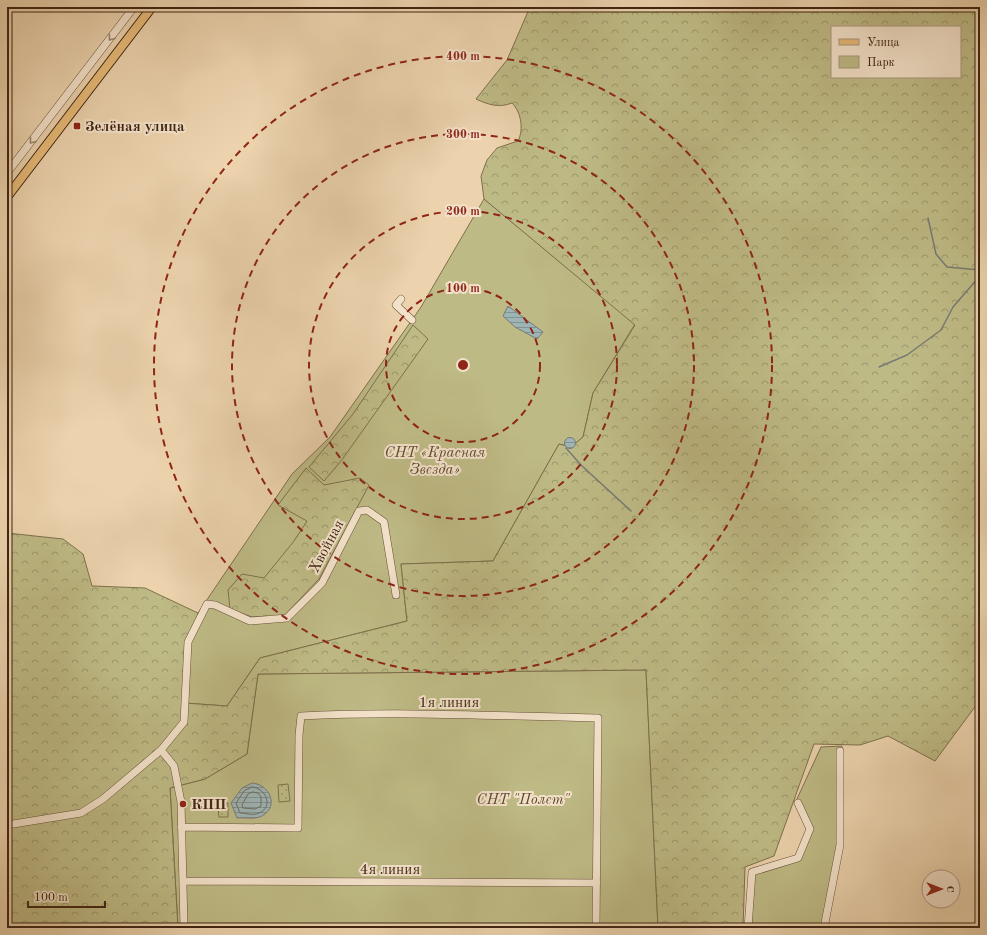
<svg xmlns="http://www.w3.org/2000/svg" width="987" height="935" font-family="'Old Standard TT',serif">
	<defs>
		<pattern id="forest-crowns" width="20" height="18" patternUnits="userSpaceOnUse"><rect width="20" height="18" fill="#beba85"/><path d="M2 6a3 3 0 1 1 6 0M12 15a3 3 0 1 1 6 0" fill="none" stroke="#9c976c"/></pattern>
		<pattern id="park-dots" width="8" height="8" patternUnits="userSpaceOnUse"><rect width="8" height="8" fill="#beba85"/><path d="M2 2h.1M6 6h.1" fill="none" stroke="#9c976c" stroke-width="1.8" stroke-linecap="round"/></pattern>
		<pattern id="water-rules" width="6" height="5" patternUnits="userSpaceOnUse"><rect width="6" height="5" fill="#9eb5b6"/><path d="M0 2.5h6" fill="none" stroke="#829393"/></pattern>
	</defs>
	<rect width="100%" height="100%" fill="#ecd3ae"/>
	<filter id="stains"><feTurbulence type="fractalNoise" baseFrequency=".005" numOctaves="4"/><feColorMatrix values="0 0 0 0 .2 0 0 0 0 .09 0 0 0 0 .02 0 0 0 .5 -.17"/></filter>
	<radialGradient id="worn" r=".72"><stop offset=".6" stop-color="#630" stop-opacity="0"/><stop offset="1" stop-color="#630" stop-opacity=".3"/></radialGradient>
	<path fill="#beba85" stroke="#7e704c" d="M484,199L635,324L593,393L583,437L571,447L559,444L493,561L401,564L407,621L260,658L227,706L184,703L185,661L198,613L292,474L330,437L421,307Z
		M646,670L658,928H178L170,788L205,779L247,754L258,674Z
		M842,746L841,844L826,928H745L750,869L799,855L810,827L796,801L821,747Z"/>
	<path fill="url(#forest-crowns)" stroke="#7e704c" fill-rule="evenodd" d="M530,7H980V688L977,704L935,761L888,736L860,745L814,744L774,856L745,867L743,928H658L646,670L258,674L247,754L205,779L170,788L178,928H7V533L63,539L83,554L92,586L145,588L198,613L185,661L184,703L227,706L260,658L407,621L401,564L493,561L559,444L571,447L583,437L593,393L635,325L484,199L481,176L487,160L497,148L518,141C524,129 521,112 512,103C499,108 489,105 476,99L507,60ZM832,27H960V77H832Z
		M413,325L428,339L341,461L324,481L309,467L353,414Z
		M306,468L324,485L360,478L369,485L319,579L284,616L252,617L230,609L228,590L242,574L264,578L294,541L307,521L278,505Z"/>
	<path fill="url(#park-dots)" stroke="#7e704c" d="M288,784L290,801L279,802L278,785Z
		M228,803V817H219L218,807Z"/>
	<path fill="url(#water-rules)" stroke="#787b75" d="M508,306L543,332L537,339L515,327L503,316Z
		M564.5 443a5.5 5.5 0 1 1 11 0a5.5 5.5 0 1 1-11 0Z
		M252,783C269,784 280,806 262,816C254,820 245,817 237,818L231,803L242,788Z"/>
	<g fill="none" stroke-linecap="round" stroke-linejoin="round">
		<path stroke="#6e6d64" stroke-width="1" d="M252,787C266,788 274,807 259,813C253,816 246,813 240,813L236,803L244,791Z
			M253,792L258,793L261,797V806L255,809L243,808L242,805L248,794Z"/>
		<path stroke="#787b75" stroke-width="1.5" d="M928,218L936,254L947,267L980,270
			M879,367L907,355L941,330L953,307L980,276
			M566,448L581,465L631,511"/>
		<g stroke="#6a503a" stroke-width="8">
			<path id="minor" d="M7,173L134,7
				M401,299L396,305L412,320
				M161,750L174,766L181,802L184,928
				M7,825L81,813L103,799L161,750L184,722L188,642L207,604L215,605L250,621L287,618L322,583L359,511L367,510L384,522L396,595
				M181,827L298,828L299,735L301,716C399,711 499,716 598,718L596,928
				M183,881L597,883
				M748,928L752,872L798,858L810,829L798,803
				M824,928L840,845V751"/>
		</g>
		<g stroke="#3f2513" stroke-width="10">
			<path id="major" d="M7,197L152,7"/>
		</g>
		<use href="#minor" stroke="#f3e2ca" stroke-width="7"/>
		<use href="#major" stroke="#e6ba77" stroke-width="8"/>
	</g>
	<defs><path id="oneway-chevron" d="M-2-3.5L2.5 0L-2 3.5" fill="none" stroke-width="1.6" stroke-linecap="round" stroke-linejoin="round"/></defs>
	<g stroke="#99846e">
		<use href="#oneway-chevron" transform="translate(111 38) rotate(127)"/>
		<use href="#oneway-chevron" transform="translate(32 141) rotate(128)"/>
	</g>
	<g fill="none" stroke="#8f2418" stroke-width="2" stroke-dasharray="7 5">
		<circle cx="463" cy="365" r="77"/>
		<circle cx="463" cy="365" r="154"/>
		<circle cx="463" cy="365" r="231"/>
		<circle cx="463" cy="365" r="309"/>
	</g>
	<g fill="#8f2418" stroke="#f3e2ca" stroke-width="1.5">
		<rect x="73" y="122" width="8" height="8" rx="2"/>
		<circle cx="183" cy="804" r="4"/>
	</g>
	<g text-anchor="middle" stroke-width="4" stroke-linejoin="round" paint-order="stroke">
		<g font-size="15" font-weight="bold" fill="#3f2513" stroke="#f3e2ca" text-anchor="start">
			<text x="85" y="131">Зелёная улица</text>
			<text x="191" y="809">КПП</text>
		</g>
		<g font-size="15" font-style="italic" fill="#5f4a30" stroke="#f3e2ca">
			<text x="435" y="457">СНТ «Красная<tspan x="435" dy="17">Звезда»</tspan></text>
			<text x="523" y="804">СНТ "Полет"</text>
		</g>
		<g font-size="15" fill="#3f2513" stroke="#f3e2ca">
			<text transform="translate(326 546) rotate(-62)" y="5">Хвойная</text>
			<text x="449" y="707">1я линия</text>
			<text x="390" y="874">4я линия</text>
		</g>
	</g>
	<circle cx="463" cy="365" r="6" fill="#8f2418" stroke="#f3e2ca" stroke-width="2"/>
	<g font-size="12" text-anchor="middle" font-weight="bold" fill="#8f2418" stroke="#f3e2ca" stroke-width="4" stroke-linejoin="round" paint-order="stroke">
		<text x="463" y="60">400 m</text>
		<text x="463" y="138">300 m</text>
		<text x="463" y="215">200 m</text>
		<text x="463" y="292">100 m</text>
	</g>
	<rect width="987" height="935" fill="none" stroke="#ecd3ae" stroke-width="24"/>
	<rect x="8" y="8" width="971" height="919" fill="none" stroke="#3f2513" stroke-width="2"/>
	<rect x="12" y="12" width="963" height="911" fill="none" stroke="#3f2513"/>
	<rect x="831" y="26" width="130" height="52" fill="#f3e2ca" stroke="#ab9681"/>
	<rect x="839" y="39" width="20" height="6" fill="#e6ba77" stroke="#ab9681"/>
	<text x="867" y="46" font-size="12" fill="#3f2513">Улица</text>
	<rect x="839" y="56" width="20" height="12" fill="#beba85" stroke="#ab9681"/>
	<text x="867" y="66" font-size="12" fill="#3f2513">Парк</text>
	<g transform="translate(941 889) rotate(90)"><circle r="19" fill="#f3e2ca" stroke="#ab9681"/>
	<path d="M0-3L7 15L0 10L-7 15Z" fill="#8f2418"/>
	<text y="-6" font-size="11" font-weight="bold" text-anchor="middle" fill="#3f2513">С</text>
	</g>
	<path d="M28 901v6h77v-6" fill="none" stroke="#3f2513" stroke-width="2"/>
	<text x="34" y="901" font-size="12" fill="#3f2513" stroke="#f3e2ca" stroke-width="3" paint-order="stroke">100 m</text>
	<rect width="100%" height="100%" filter="url(#stains)"/>
	<rect width="100%" height="100%" fill="url(#worn)"/>
</svg>
